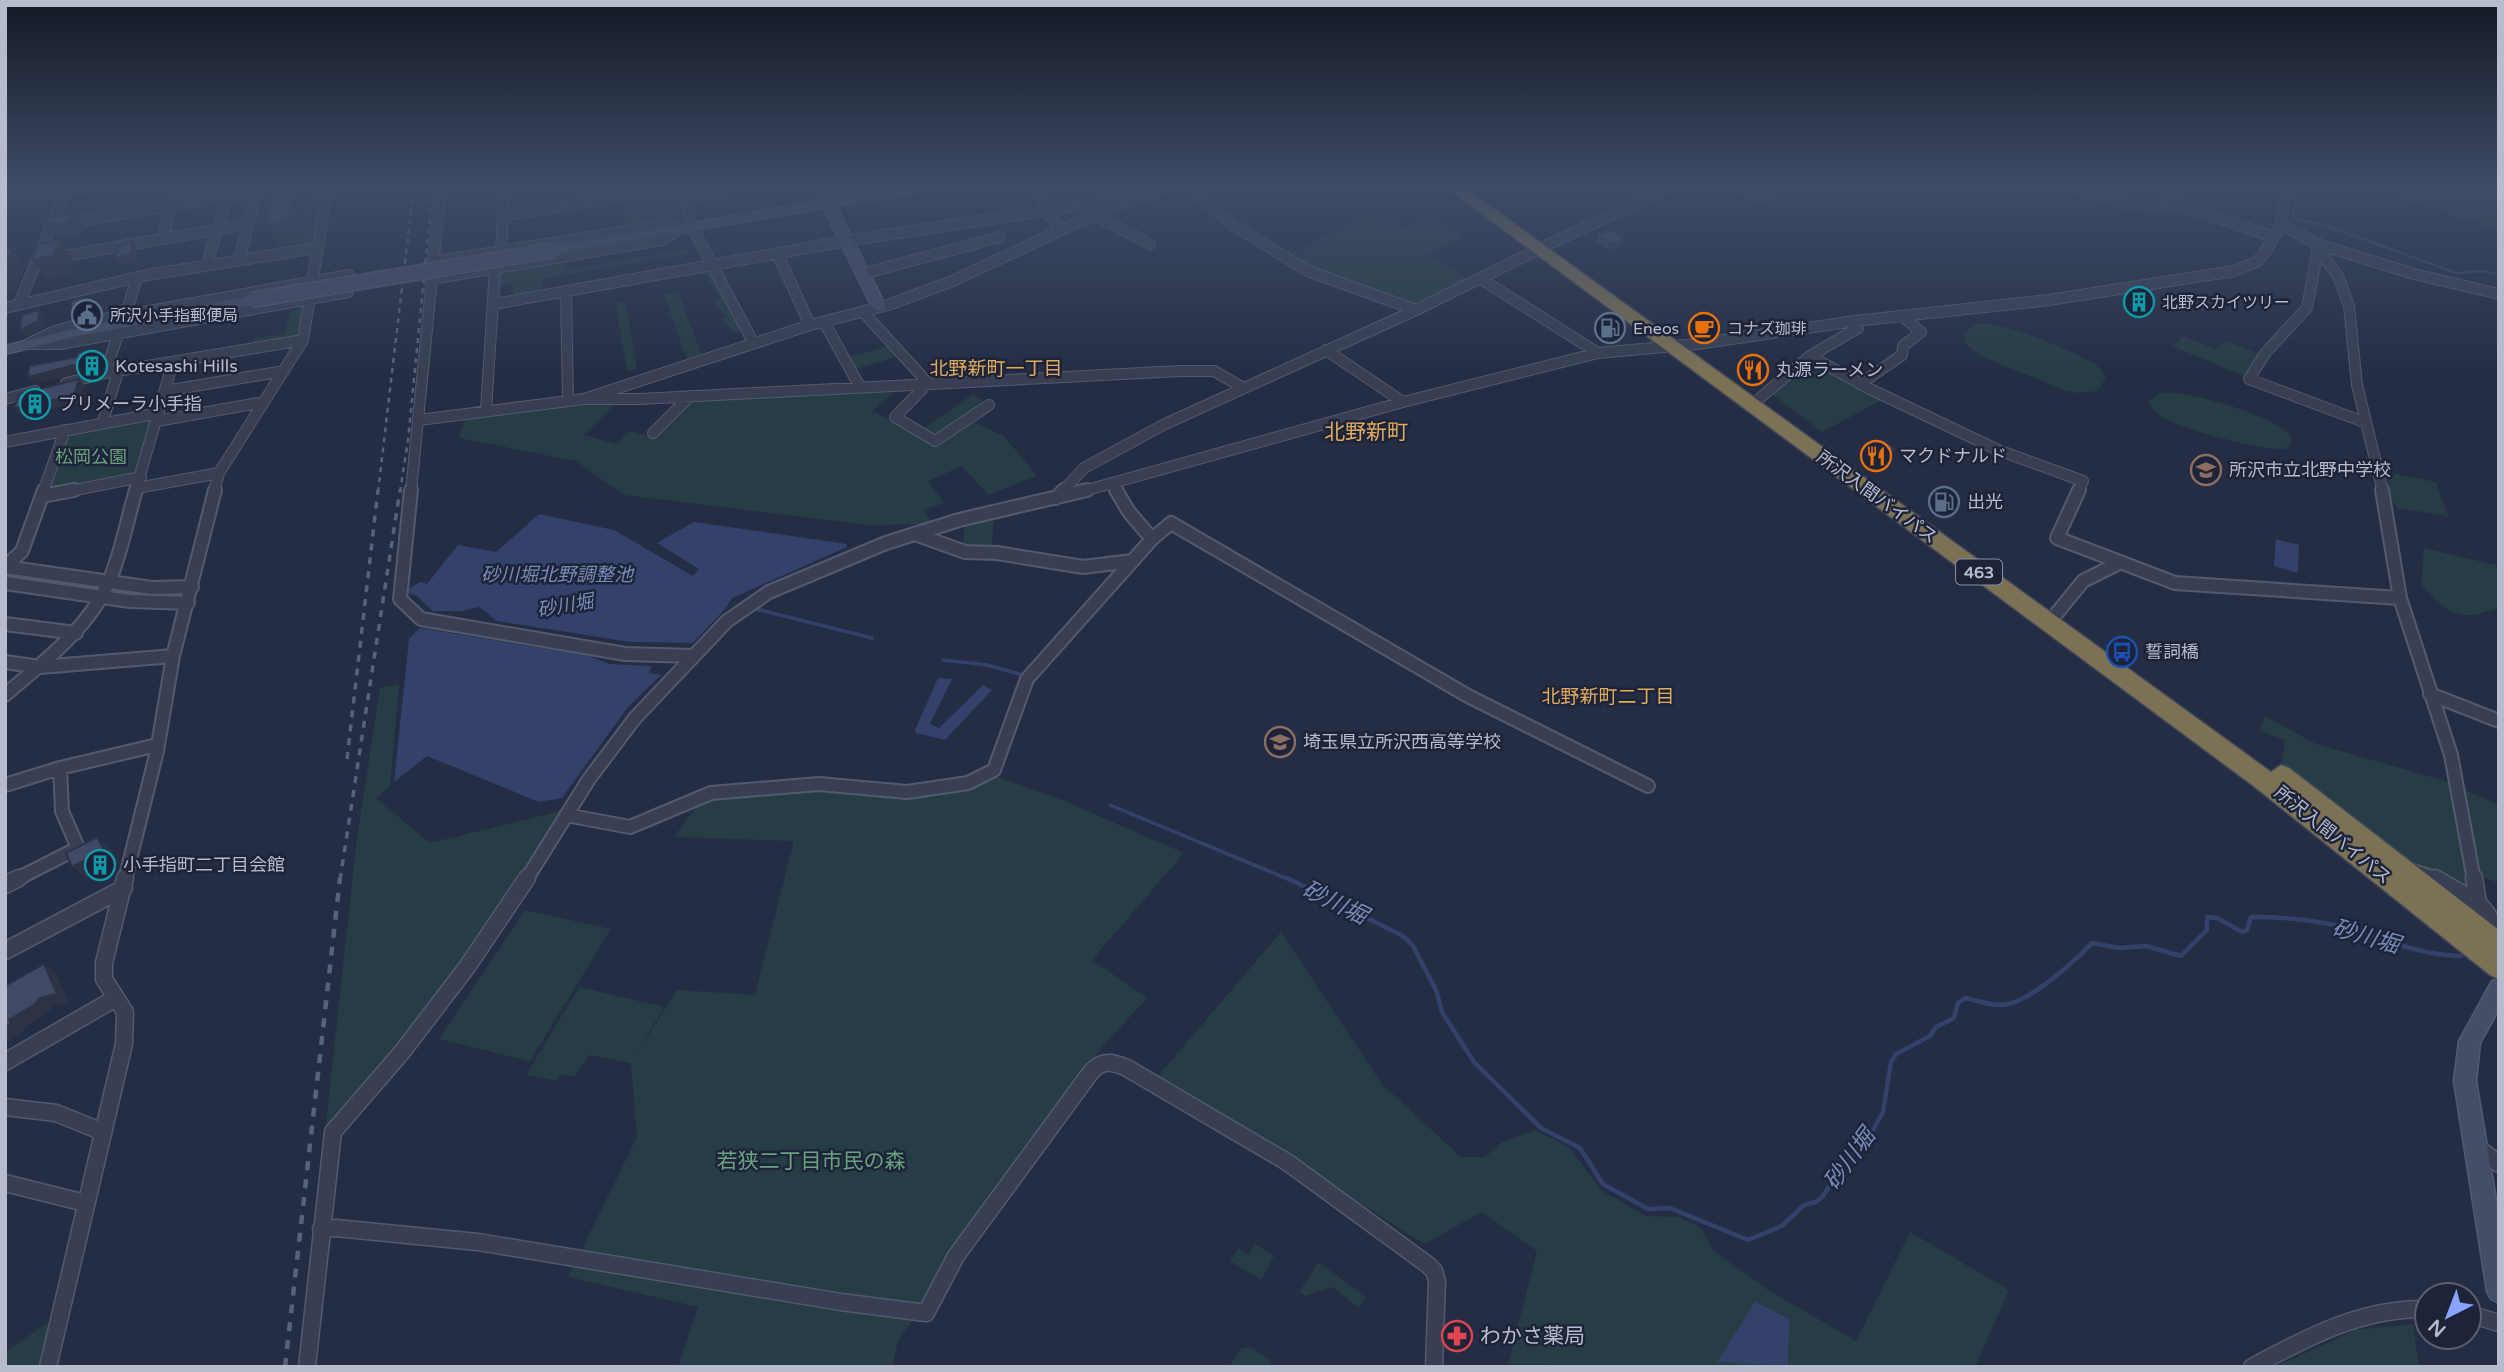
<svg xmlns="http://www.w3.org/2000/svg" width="2504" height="1372" font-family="'Varela Round','Noto Sans JP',sans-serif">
	<rect width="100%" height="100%" fill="#242d44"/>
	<path fill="#263d45" d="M178,185H255L173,203Z
		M313,185H324L312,245L277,252L279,247L301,243Z
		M711,185H744L746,195L692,204L689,189Z
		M2361,185H2499V230Z
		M683,188L687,219L625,229L622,198Z
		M1376,211L1403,228L1430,217L1464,237L1428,255L1473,281L1416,308L1285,257Z
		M690,249L691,253L542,279V292L513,297V284L497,287L498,270L566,258V269Z
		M708,268L710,272L741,331L734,333L722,319L726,317L714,302L720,299L704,273L691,276L688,271Z
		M678,292L702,356L687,360L664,295Z
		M625,301L637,369L627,371L616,304Z
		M300,302L303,303L300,336L253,346L255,338L284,334L291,310L299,309Z
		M1985,323C2007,325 2078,352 2096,365C2101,369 2103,373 2106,378L2097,391L2078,393L2063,390L1979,355L1965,343L1964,333L1976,324Z
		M2183,336L2215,349L2226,341L2259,354L2246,377L2173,346Z
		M888,346L897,357L855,369L848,357Z
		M1809,361L1814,362L1884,399L1822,432L1771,394Z
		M899,388L873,411L934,445L973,422L1004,436L1037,476L988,495L962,466L928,481L944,503L923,510L934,524L868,525L624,495L575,461L459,438L466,417L584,403H616L584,435L616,444L630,431L653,437L692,398Z
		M2159,393C2185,389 2275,416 2291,436L2290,444L2285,449C2263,451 2176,428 2158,415C2154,411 2152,407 2149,402Z
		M973,394L987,404L937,438L923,429Z
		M152,419L136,474L48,491L67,435Z
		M2390,473L2436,482L2448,516L2398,508L2393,503L2387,475Z
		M995,513L991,552L963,549L965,522Z
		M2424,548L2499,566V609C2489,609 2481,615 2472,615C2449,617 2436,599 2421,585Z
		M399,684L390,786L376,798L430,843L561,811L563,816L457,970L325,1132L357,838L380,688Z
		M2265,716L2316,744L2449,782L2452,784L2471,886L2461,888L2421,869L2282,764L2285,740L2260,731Z
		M995,776L1062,800L1184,853L1092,960L1147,998L1101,1048L898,1341L892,1367H678L698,1307L568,1277L637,1137L631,1063L589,1055L574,1077L562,1074L557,1081L526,1075L579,987L664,1007L635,1057L677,990L755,995L794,841L674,837L702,799L817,788L898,797Z
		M2463,789L2499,805V883L2480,876Z
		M525,910L611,929L530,1061L439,1039Z
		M1281,932L1382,1084L1461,1157H1485L1501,1143L1535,1130L1569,1147L1601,1190L1646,1216L1677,1217L1699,1226L1713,1250L1768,1290L1856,1341L1910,1232L2009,1290L1975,1367L1508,1364L1537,1251L1482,1212L1424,1244L1257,1137L1158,1076Z
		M1255,1244L1274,1256L1261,1280L1230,1261L1238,1248L1248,1255Z
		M1319,1262L1366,1297L1359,1308L1332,1287L1305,1296L1299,1292Z
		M53,1319L42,1367H5V1352Z
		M2413,1324L2419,1367H2275L2355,1330Z
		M1242,1348H1252L1271,1361L1268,1367H1229Z"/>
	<path fill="#34426b" d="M539,514L614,530L693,576L699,569L657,543L694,522L847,544V547L732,598L725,609L693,643L631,642L497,621L479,607L462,611H433L417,596L408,593L410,588L420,582L427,584L458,545L496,552Z
		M2276,539L2299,545L2298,573L2274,566Z
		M420,628L589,656L609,664L652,666L649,673L661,675L628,707L562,798L539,802L427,756L394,782L409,639Z
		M938,678L952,679L930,724L939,728L983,685L992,690L945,740L916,733L915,730Z
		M1755,1302L1789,1319L1788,1366L1717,1362Z"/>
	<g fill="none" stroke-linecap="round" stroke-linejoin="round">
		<path stroke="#34426b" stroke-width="2.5" d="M2301,185L2296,191L2293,216L2297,219L2327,226L2456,273L2481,271L2499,274"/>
		<path stroke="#34426b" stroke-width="3.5" d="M752,608L872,638
			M943,660L987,665L1023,675
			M1110,805L1290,880"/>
		<path stroke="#34426b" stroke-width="4.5" d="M1287,878L1403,936L1413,946L1436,990L1442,1012L1474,1062L1541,1128L1580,1148L1603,1184L1648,1209L1670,1208L1748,1240L1782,1226L1804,1205L1816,1202L1823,1196L1849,1157L1872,1132L1883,1112L1891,1062L1896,1054L1930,1036L1936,1027L1954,1018L1958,1003L1965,998C1979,1001 1994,1007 2008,1004C2033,999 2075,961 2092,943L2119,948L2146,946L2181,956L2207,930V917L2217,918L2242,932L2247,930L2251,917C2280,917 2310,919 2338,926C2380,937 2417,955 2461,956"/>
		<g stroke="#545a6e" stroke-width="12">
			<path id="street-far2" d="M581,185L582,204
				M1036,185L1047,212L1060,230
				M1187,185L1233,225L1308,271L1416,310
				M1734,185L1772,201
				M2063,185L2123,203L2186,207
				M2157,185L2186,207L2274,237
				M5,202L104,185
				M1095,215L1150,244
				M502,216L695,185
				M65,223L258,191
				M2282,224L2313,242L2338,276L2349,306L2357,385L2383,492
				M219,229L226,196
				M164,238L170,203
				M2314,243L2414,274L2499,294
				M1549,244L1676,185
				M2318,249L2307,308L2266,352L2249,379L2364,422
				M501,252L504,185
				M777,253L810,325
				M53,258L249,224
				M239,260L259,186
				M432,262L664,225L681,228
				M207,265L217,229
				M862,274L1000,237
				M349,275L348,292L60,344H28L55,331L88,322Z
				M431,279L662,240L681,228
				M1481,279L1598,353
				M566,291L568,401
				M19,304L65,192
				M494,304L712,265L692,227L685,187
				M5,308L147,275L316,248
				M864,313L928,383L895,417L935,441L989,405
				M126,314L137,277
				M824,322L860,387
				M753,342L712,265L846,241L1117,200
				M1326,350L1403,402
				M1810,356L1858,328L1855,321
				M105,373L119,332
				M66,383L105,373L303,340
				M1860,384L1902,355L1903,346L1921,332L1902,316
				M165,391L284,371
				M1760,398L1810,356L1872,390L1998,450L2083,481L2078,492
				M5,399L35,391
				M588,399H640L1180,371H1214L1242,387
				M486,410L495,269
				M419,420L584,399L810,325L888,305L950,282L1113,206L1178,185
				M157,421L264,402
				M102,424L118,372
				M653,433L690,396
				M5,442L159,413
				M1112,484L1117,492
				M137,488L219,473
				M43,492L65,430
				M65,492L141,477
				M135,492L173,362
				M214,492L219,473L303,340L328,185
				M411,492L441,185
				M1062,492L1084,468L1163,425L1416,310L1539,249
				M1080,492L1403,402L1598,353L1697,344L1855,321L2049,300L2234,271L2258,261L2264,253L2282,224L2283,205L2292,185"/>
		</g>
		<g stroke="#545a6e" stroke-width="16">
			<path id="street-far1" d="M411,490L400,599L421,619L625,654L694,656
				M1116,490L1129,512L1152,539
				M2079,490L2057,538L2175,583L2400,598
				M2382,490L2400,598L2451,755L2474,880
				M42,496L74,490
				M1056,498L1064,490
				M915,534L965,552L997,553L1083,567L1132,561
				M5,567L152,588L192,587
				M5,567L22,551L44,490
				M5,583L130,601L188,603
				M2057,613L2083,581L2121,562
				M5,624L76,633
				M5,662L40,667L173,656
				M2430,694L2499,721
				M5,695C43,662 86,631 108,584C121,555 127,520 136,490
				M5,785L60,768L157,745
				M566,815L630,827L711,793L819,784L907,792L968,783L994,770L1027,679L1152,539L1171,523L1468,696L1648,786
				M2411,870L2440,880
				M15,880L78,848L62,811L60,768
				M125,880L157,751L173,656L215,490
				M526,880L589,779L635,718L727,621L769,592L886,543L959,520L1087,490"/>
		</g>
		<g stroke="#545a6e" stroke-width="19">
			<path id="street" d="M2435,878L2478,903L2474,878
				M5,885L19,878
				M2478,903C2489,914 2496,925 2491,940
				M5,951L124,888
				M5,1062L116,998
				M5,1107L56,1113L103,1132
				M2477,1147L2499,1164
				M5,1183L85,1203
				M321,1229L336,1228L478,1242L841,1302L926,1313L956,1256L1091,1072C1103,1059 1112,1062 1127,1068L1287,1162L1428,1265L1434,1271L1437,1281L1434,1367
				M2469,1314L2499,1323
				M48,1367L124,1044L125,1012L104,979V963L125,878
				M307,1367L333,1132L402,1052L467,967L527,878
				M2252,1367C2308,1337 2361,1308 2427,1309"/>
		</g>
		<g stroke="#545a6e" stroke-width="3">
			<path id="secondary" d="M816,185H828L833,199L915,185H944L938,189L836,206L886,307L884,310L879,311L872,307L824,208L554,254L548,250L554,246L822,201Z
				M252,296L259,300L257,303L82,335L5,354V346L82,327Z
				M2499,979V1009L2480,1043L2476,1081L2499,1218V1303L2491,1299L2487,1291L2454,1081L2459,1041L2492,981Z"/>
		</g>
		<g stroke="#40475b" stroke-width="3">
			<path id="highway" d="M1443,185H1461L2271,772L2281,765L2289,768L2499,930V979L2490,975L2255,787Z"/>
		</g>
		<use href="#street-far2" stroke="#383f54" stroke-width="10"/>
		<use href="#street-far1" stroke="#383f54" stroke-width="12"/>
		<use href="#street" stroke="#383f54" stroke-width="16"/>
		<use href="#secondary" fill="#464d67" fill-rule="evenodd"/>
		<use href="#highway" fill="#7b7255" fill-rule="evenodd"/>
		<path stroke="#5a627b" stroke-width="2.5" stroke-dasharray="5 5" stroke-linecap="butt" d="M378,492L414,185
			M400,492L408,440L433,185"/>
		<path stroke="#5a627b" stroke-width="3.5" stroke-dasharray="7 7" stroke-linecap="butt" d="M347,759L378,490
			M340,880L400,490"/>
		<path stroke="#5a627b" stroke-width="4.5" stroke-dasharray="9 9" stroke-linecap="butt" d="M285,1367L340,878"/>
		<g stroke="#545a6e" stroke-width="17" stroke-linecap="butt">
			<path id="secondary-bridge" d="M252,300L554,250"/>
		</g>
		<use href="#secondary-bridge" stroke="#464d67" stroke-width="14"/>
	</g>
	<path fill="#373f57" d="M1598,234L1624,240L1622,247L1610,252L1597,241Z
		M1863,449L1892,456L1873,465L1860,456Z"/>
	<path fill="#2d3347" d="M164,185H167L171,190L169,196L164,199L129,205L123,196Z
		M296,185H312L301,243L278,246L265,225Z
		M48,194L53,201L51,207L24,211L19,204Z
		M74,214L84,227L81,236L64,239L62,237H57L47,224L54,222Z
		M5,223L8,227L5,233Z
		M1624,240L1622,247L1610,252L1611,245Z
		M59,241L74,261L69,276L48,280L32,259Z
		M133,243L138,250L135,262L120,265L115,258Z
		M13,249L26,266L16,292L5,293V267Z
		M81,298L85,304V301L91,308V314L76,317L71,310L81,302Z
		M39,310L45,317L44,328L26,337L20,330Z
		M96,349L102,356L99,367L34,384L28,377Z
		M79,379L85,386L80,403L20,415L14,408Z
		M1895,449L1892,456L1873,465L1876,458Z
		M97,837L112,850L119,863L88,879L72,867Z
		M44,964L56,974L70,1003L53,1006L47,1014L22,1029L24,1032L5,1044V1027Z"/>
	<path fill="#404965" stroke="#2d3347" stroke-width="2" d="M143,185H164V187L158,190L123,196L126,188Z
		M275,185H296L288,222L265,225Z
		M48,194L46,200L19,204L21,199Z
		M74,214L70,223L53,225L54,222L47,224L49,217Z
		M1612,230L1624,240L1611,245L1598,234Z
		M59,241L53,256L32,259L38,244Z
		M133,243L130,255L115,258L118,246Z
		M13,249L5,267V250Z
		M81,298V302L85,301V307L71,310V301Z
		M39,310L38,321L20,330L22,315Z
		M96,349L94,360L28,377L29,366L77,357V353Z
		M79,379L74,396L14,408L19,394Z
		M1883,440L1895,449L1876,458L1863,449Z
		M97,837L104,850L72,867L66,853Z
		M44,964L57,994L40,998L34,1005L9,1020L11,1024L5,1027V986Z"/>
	<linearGradient id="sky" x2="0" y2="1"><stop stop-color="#141925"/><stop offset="0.49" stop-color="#3f4c67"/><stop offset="1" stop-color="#3f4c67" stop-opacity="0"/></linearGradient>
	<rect width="2504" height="377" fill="url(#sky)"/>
	<defs>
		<g id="building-ring" transform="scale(1.575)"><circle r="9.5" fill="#1d2439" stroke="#0f9aa8" stroke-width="1.5"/><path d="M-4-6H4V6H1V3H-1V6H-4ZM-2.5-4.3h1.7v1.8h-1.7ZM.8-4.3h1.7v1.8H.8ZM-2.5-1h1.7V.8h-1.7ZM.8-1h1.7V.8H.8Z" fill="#0f9aa8"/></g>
		<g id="civic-ring" transform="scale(1.575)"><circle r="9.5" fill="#1d2439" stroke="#5c6f8a" stroke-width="1.5"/><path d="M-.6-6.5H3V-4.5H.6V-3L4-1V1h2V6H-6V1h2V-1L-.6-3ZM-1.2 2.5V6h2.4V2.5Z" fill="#5c6f8a"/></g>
		<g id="fuel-ring" transform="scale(1.575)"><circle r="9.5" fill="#1d2439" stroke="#5c6f8a" stroke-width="1.5"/><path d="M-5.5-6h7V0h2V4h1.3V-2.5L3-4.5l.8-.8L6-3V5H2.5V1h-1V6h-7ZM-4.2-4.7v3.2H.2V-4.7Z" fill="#5c6f8a"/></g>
		<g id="cafe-ring" transform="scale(1.575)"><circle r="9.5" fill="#1d2439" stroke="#e8710a" stroke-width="1.5"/><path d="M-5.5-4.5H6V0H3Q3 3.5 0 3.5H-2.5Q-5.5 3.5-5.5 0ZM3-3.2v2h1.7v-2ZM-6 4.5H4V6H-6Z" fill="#e8710a"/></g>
		<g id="restaurant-ring" transform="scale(1.575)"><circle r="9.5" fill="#1d2439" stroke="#e8710a" stroke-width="1.5"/><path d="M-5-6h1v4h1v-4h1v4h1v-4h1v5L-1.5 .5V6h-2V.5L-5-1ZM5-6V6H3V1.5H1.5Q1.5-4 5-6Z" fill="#e8710a"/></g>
		<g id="school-ring" transform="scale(1.575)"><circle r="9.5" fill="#1d2439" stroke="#8d6e63" stroke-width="1.5"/><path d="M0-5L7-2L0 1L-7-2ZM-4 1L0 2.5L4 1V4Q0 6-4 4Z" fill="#8d6e63"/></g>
		<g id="bus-ring" transform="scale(1.575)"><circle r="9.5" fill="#1d2439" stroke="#1a4fb4" stroke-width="1.5"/><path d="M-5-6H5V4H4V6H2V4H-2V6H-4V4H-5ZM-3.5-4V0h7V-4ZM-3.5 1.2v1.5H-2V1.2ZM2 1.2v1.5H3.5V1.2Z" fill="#1a4fb4"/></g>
		<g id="pharmacy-ring" transform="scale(1.575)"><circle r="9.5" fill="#1d2439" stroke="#e0444e" stroke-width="1.5"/><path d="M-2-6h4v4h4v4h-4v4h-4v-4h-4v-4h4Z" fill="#e0444e"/></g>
	</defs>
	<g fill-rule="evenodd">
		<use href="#building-ring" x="2139" y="302"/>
		<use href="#civic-ring" x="87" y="315"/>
		<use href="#fuel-ring" x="1610" y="328"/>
		<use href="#cafe-ring" x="1704" y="328"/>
		<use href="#building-ring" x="92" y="366"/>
		<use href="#restaurant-ring" x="1753" y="370"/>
		<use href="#building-ring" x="35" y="404"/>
		<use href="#restaurant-ring" x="1876" y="456"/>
		<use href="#school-ring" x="2206" y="470"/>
		<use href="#fuel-ring" x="1944" y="502"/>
		<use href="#bus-ring" x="2122" y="652"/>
		<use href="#school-ring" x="1280" y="742"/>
		<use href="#building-ring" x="100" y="865"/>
		<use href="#pharmacy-ring" x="1457" y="1336"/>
	</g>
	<g text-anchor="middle" stroke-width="5" stroke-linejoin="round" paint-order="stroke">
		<g font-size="16" fill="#b6bbcd" stroke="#1d2439" text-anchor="start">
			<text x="2162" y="308">北野スカイツリー</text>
			<text x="110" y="321">所沢小手指郵便局</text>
			<text x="1633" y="334">Eneos</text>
			<text x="1727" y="334">コナズ珈琲</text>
		</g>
		<rect fill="#1d2439" stroke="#888ea1" stroke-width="2" x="1956" y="559.5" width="46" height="25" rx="5"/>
		<g font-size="16" font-weight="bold" fill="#b6bbcd">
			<text x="1979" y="578">463</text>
		</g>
		<g font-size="18" fill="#b6bbcd" stroke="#1d2439" text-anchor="start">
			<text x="115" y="372">Kotesashi Hills</text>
			<text x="1776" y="376">丸源ラーメン</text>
			<text x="58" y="410">プリメーラ小手指</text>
			<text x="1899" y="462">マクドナルド</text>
			<text x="2229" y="476">所沢市立北野中学校</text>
			<text x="1967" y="508">出光</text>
			<text x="2145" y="658">誓詞橋</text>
			<text x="1303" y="748">埼玉県立所沢西高等学校</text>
			<text x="123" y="871">小手指町二丁目会館</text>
		</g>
		<g font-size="18" fill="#6aa17f" stroke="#1d2439">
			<text x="91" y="463">松岡公園</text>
		</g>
		<g font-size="18" fill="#b6bbcd" stroke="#1d2439">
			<text transform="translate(1877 497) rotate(36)" y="6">所沢入間バイパス</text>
			<text transform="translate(2333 835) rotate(39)" y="6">所沢入間バイパス</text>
		</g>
		<g font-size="19" fill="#e1ab5d" stroke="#1d2439">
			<text x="996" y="375">北野新町一丁目</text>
			<text x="1608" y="703">北野新町二丁目</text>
		</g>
		<g font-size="19" font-style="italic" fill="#7a8bb8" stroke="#1d2439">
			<text x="557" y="581">砂川堀北野調整池</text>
			<text transform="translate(565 605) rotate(-10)" y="7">砂川堀</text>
		</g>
		<g font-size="21" fill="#e1ab5d" stroke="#1d2439">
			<text x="1366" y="439">北野新町</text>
		</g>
		<g font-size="21" fill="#6aa17f" stroke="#1d2439">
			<text x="811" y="1168">若狭二丁目市民の森</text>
		</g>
		<g font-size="21" fill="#b6bbcd" stroke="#1d2439" text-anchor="start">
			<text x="1480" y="1343">わかさ薬局</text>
		</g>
		<g font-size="23" font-style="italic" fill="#7a8bb8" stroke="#1d2439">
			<text transform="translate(1335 902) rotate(26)" y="8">砂川堀</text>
			<text transform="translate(2366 936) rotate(16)" y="8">砂川堀</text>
			<text transform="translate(1849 1159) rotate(-54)" y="8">砂川堀</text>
		</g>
	</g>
	<rect width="2504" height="1372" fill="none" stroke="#b6bbcd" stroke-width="14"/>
	<g transform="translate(2448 1316) rotate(222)"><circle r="33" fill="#1d2439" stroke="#5a6074" stroke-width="2"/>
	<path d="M0-5L12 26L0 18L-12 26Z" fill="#89a4ff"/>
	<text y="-10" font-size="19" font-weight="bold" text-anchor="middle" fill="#b6bbcd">N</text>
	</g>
</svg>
